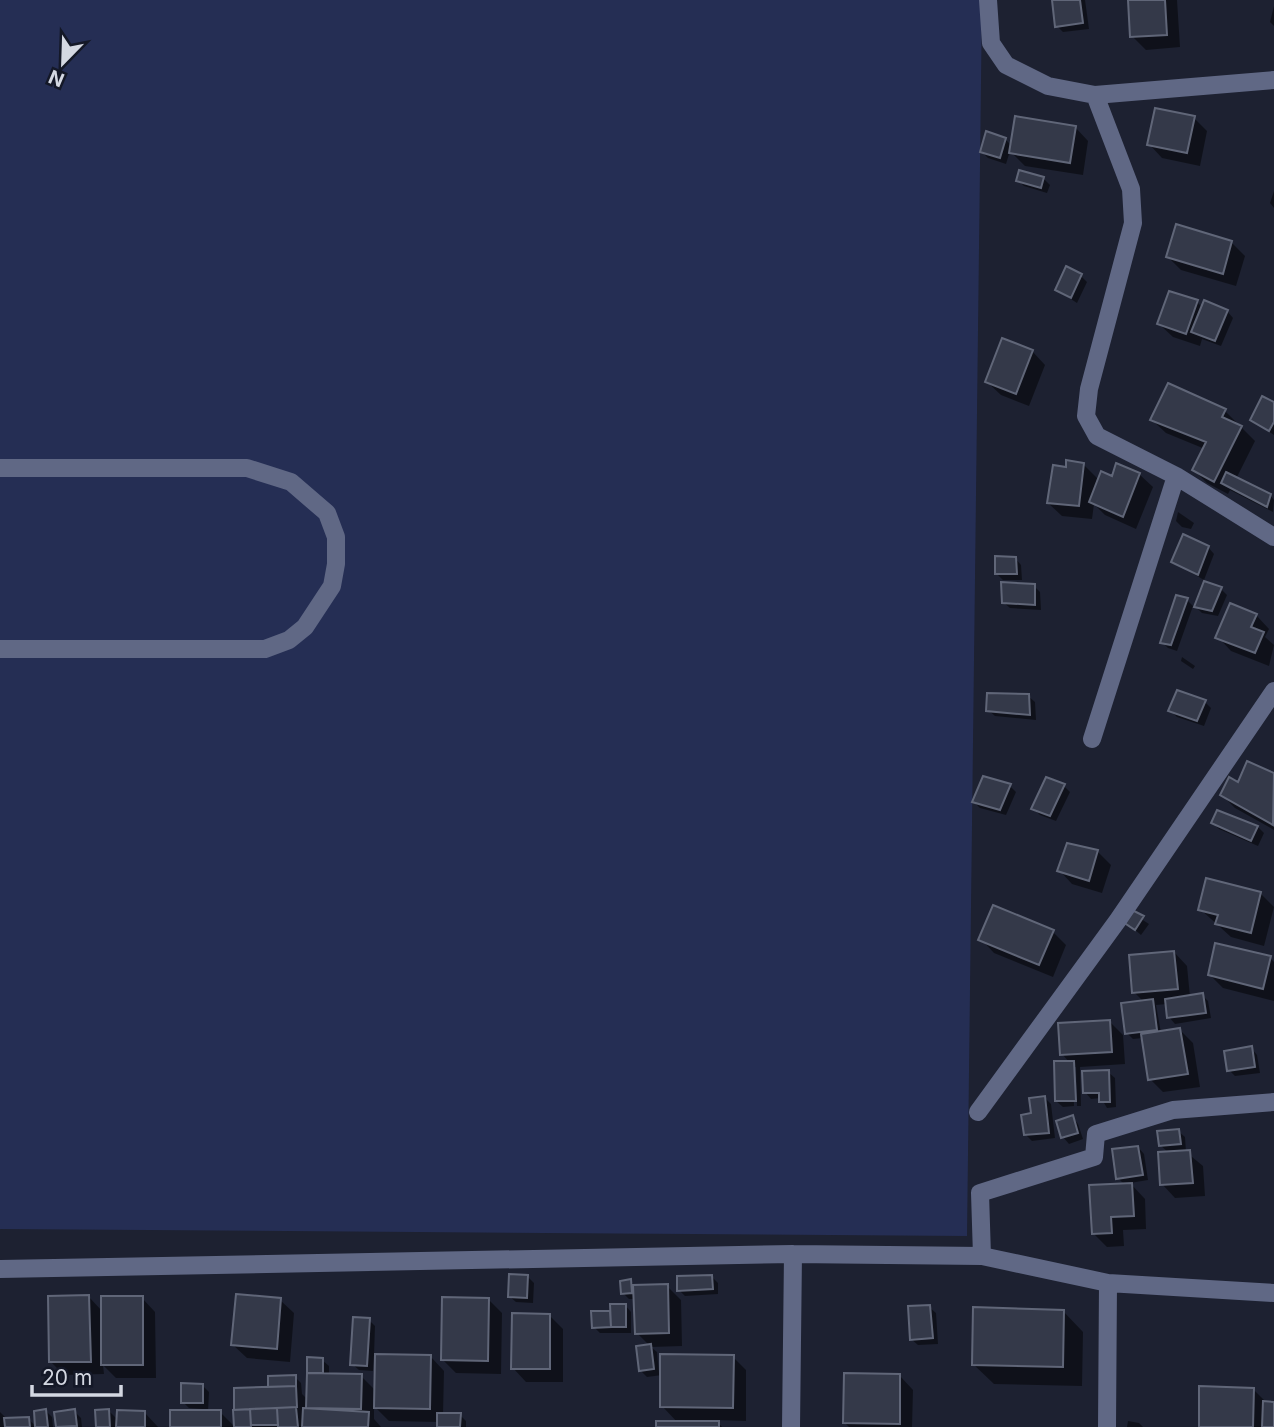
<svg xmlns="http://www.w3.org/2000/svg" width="1274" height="1427" font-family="Inter,sans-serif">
	<rect width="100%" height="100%" fill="#1d2131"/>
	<path fill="#252e54" d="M0,0H982L967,1236L0,1229Z"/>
	<path fill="#0007" d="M1054,0H1085L1089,29L1063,32L1057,26Z
		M1130,0H1177L1180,47L1146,50L1132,36Z
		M1274,6V26L1270,22Z
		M1194,118L1207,131L1200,166L1162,158L1149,144Z
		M1075,127L1088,141L1083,175L1025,166L1010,151L1006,164L988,158L982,152L1005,139L1012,146Z
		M1043,178L1050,185L1047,193L1024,186L1018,180Z
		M1274,191V208L1270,203Z
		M1231,242L1245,256L1236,286L1181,270L1168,257Z
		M1081,276L1087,282L1077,303L1057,290Z
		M1197,302L1203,308L1227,311L1233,318L1221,346L1202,339L1200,346L1173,337L1159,324Z
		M1032,351L1045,365L1029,406L1001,395L987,382Z
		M1274,404V435L1252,420Z
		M1225,411L1255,441L1236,479L1270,495L1274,500L1273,512L1230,490L1228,494L1207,483L1194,470L1205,449L1166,433L1152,420Z
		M1083,464L1097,478L1096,487L1113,479L1139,474L1153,487L1136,529L1105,515L1094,504L1092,519L1062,516L1048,503Z
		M1178,512L1194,523L1191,529L1182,527L1176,521Z
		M1208,547L1214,554L1204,580L1173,562Z
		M1015,558L1021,565L1022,580H1003L996,573Z
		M1034,586L1040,592L1041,610L1010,608L1003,602Z
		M1221,589L1227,595L1218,616L1202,613L1196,607Z
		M1187,600L1193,606L1177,651L1168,648L1162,642Z
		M1256,615L1269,629L1265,637L1274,645L1269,666L1231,651L1218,637Z
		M1182,657L1195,666L1193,669L1181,661Z
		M1028,696L1035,702L1036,720L995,716L988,710Z
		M1205,702L1211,708L1204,726L1177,717L1170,710Z
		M1248,763L1274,775V830L1235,808L1222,795L1239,784Z
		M1010,786L1016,792L1006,815L980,808L974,802Z
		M1064,786L1070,792L1056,821L1040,815L1034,809Z
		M1218,813L1258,827L1264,833L1258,846L1219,829L1213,823Z
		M1068,845L1098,852L1111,865L1102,893L1072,884L1059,870Z
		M1207,880L1261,894L1274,907L1264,946L1231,937L1200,909Z
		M1132,913L1149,924L1141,935L1126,922Z
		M1053,932L1066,945L1053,977L994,953L981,939Z
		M1174,952L1187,966L1190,997L1202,995L1208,1001L1211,1018L1175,1024L1169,1017L1167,1004L1156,1005L1161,1033L1180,1030L1193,1043L1200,1087L1163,1092L1150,1079L1143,1038L1133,1039L1127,1033L1144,1002L1134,992Z
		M1270,958L1274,962V1001L1223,988L1210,975Z
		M1110,1022L1123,1035L1125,1064L1080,1067L1081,1106H1077L1076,1067H1073L1074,1106L1063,1107L1056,1101L1070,1063L1062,1054Z
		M1251,1048L1257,1055L1260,1073L1235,1076L1229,1070Z
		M1108,1072L1115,1078L1116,1107L1107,1108L1101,1098L1091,1099L1085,1092Z
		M1045,1098L1051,1104L1055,1138L1032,1141L1025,1134L1033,1115Z
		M1072,1117L1078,1124L1083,1139L1069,1144L1063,1137Z
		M1178,1131L1185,1137L1186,1152L1203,1166L1205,1196L1175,1198L1162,1184L1169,1153L1160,1145Z
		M1138,1147L1144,1154L1148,1180L1130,1183L1145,1199L1146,1229L1123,1230L1124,1246L1107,1247L1093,1233L1125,1185L1118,1178Z
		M711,1276L718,1283V1294L685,1296L679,1290Z
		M528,1277L534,1283L533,1303L516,1302L509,1296Z
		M630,1281L636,1287L667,1286L681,1300L682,1346L651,1347L657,1352L659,1373L733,1357L746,1370V1421L716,1420L722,1427H658L678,1423L662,1406V1375L647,1377L640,1370L650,1346L637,1333L636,1299H629L623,1293Z
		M89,1297L102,1311L142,1298L155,1312L156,1378H116L103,1365L104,1374L64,1375L51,1362Z
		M280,1300L294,1313L290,1362L247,1358L233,1345Z
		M489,1300L502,1313L501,1374L456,1373L443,1360Z
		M625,1305L631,1312V1333H600L594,1327L593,1312H612Z
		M929,1307L936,1313L938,1344L918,1345L911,1339Z
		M1063,1311L1083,1332L1082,1386L994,1384L973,1364Z
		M550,1316L563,1329V1382H526L513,1368Z
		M369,1320L375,1326L374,1355L431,1357L444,1371L443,1415H460L466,1421V1427H439V1422L389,1421L374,1406V1419L381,1427H235V1411L270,1388L295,1377L301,1383L302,1394L306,1398L308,1359L322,1360L329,1366V1375L361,1376L376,1391L377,1357H374L373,1371L359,1370L352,1364Z
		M900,1376L913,1390L912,1427H849L845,1423Z
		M203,1386L209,1392L208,1412H220L235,1427H171L202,1412V1409L189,1408L183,1402Z
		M1253,1389L1267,1403L1274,1404V1427H1200Z
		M46,1411L52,1417L53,1427H37Z
		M74,1411L81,1418L82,1427H58L56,1413Z
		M109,1411L118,1420L145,1413L158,1427H98Z
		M0,1412L8,1420L28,1419L37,1427H0Z
		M1128,1421L1139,1423L1143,1427H1127Z"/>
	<path fill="#343949" stroke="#606678" stroke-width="2" d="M1052,0H1080L1083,23L1055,27Z
		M1128,0H1165L1167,35L1130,37Z
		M1155,108L1195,116L1187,153L1147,145Z
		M1015,116L1076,126L1070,163L1009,153Z
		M986,131L1006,138L1000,158L980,152Z
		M1019,170L1044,177L1041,188L1016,181Z
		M1176,224L1232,241L1223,274L1166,257Z
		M1066,266L1082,274L1071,298L1055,290Z
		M1169,291L1198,300L1186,334L1157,324Z
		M1204,300L1228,310L1215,341L1191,332Z
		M1002,338L1033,350L1016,394L985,382Z
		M1168,383L1226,409L1222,417L1242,426L1214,482L1192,470L1206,442L1150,420Z
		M1262,396L1274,402V422L1269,431L1250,420Z
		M1066,460L1084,463L1079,506L1047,503L1053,465L1066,467Z
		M1116,463L1140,473L1123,517L1089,502L1101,471L1112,476Z
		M1226,472L1271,494L1267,507L1221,483Z
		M1183,534L1209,546L1198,575L1171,562Z
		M995,556L1016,557L1017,574H995Z
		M1204,581L1222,587L1212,611L1194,607Z
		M1001,582L1035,584V605L1002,603Z
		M1176,595L1188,598L1171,645L1160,643Z
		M1230,603L1257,614L1251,627L1264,632L1255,653L1215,638Z
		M1177,690L1206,700L1197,721L1168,711Z
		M987,693L1029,694L1030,715L986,711Z
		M1247,761L1274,773L1273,825L1220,795L1229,777L1238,782Z
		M983,776L1011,784L1000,810L972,802Z
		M1046,777L1065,784L1050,816L1031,809Z
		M1217,810L1258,826L1251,841L1211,823Z
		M1067,843L1098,850L1089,881L1057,871Z
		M1206,878L1261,892L1251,933L1215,924L1218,915L1198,910Z
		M993,905L1054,930L1039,965L978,940Z
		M1132,910L1144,916L1135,930L1123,922Z
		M1215,943L1271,956L1263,989L1208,975Z
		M1174,951L1178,989L1132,993L1129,955Z
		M1203,993L1206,1013L1167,1018L1165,999Z
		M1153,999L1157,1030L1125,1034L1121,1003Z
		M1110,1020L1112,1052L1060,1055L1058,1023Z
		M1180,1028L1188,1074L1148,1080L1141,1034Z
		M1252,1046L1255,1067L1227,1071L1224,1051Z
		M1054,1061H1074L1076,1101H1055Z
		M1109,1070L1110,1102H1099V1093H1083L1082,1071Z
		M1045,1096L1049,1133L1024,1135L1021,1115L1031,1113L1029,1098Z
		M1073,1115L1078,1133L1061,1138L1056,1121Z
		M1179,1129L1181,1144L1159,1146L1157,1131Z
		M1138,1146L1143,1175L1116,1179L1112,1149Z
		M1190,1150L1193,1183L1160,1185L1158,1152Z
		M1132,1183L1134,1216L1111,1217L1112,1233L1092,1234L1089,1185Z
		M509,1274L528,1275L527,1298L508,1297Z
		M712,1275L713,1289L677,1291V1276Z
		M631,1279L632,1293L621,1294L620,1281Z
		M668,1284L669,1333L635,1334L633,1285Z
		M236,1294L281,1298L277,1349L231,1345Z
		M89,1295L91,1362H49L48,1296Z
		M101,1296H143V1365H101Z
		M442,1297L489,1298L488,1361L441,1360Z
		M610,1304H626V1327H611Z
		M930,1305L933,1338L910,1340L908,1306Z
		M973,1307L1064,1310L1063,1367L972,1365Z
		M591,1311H610L611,1327L592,1328Z
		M512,1313L550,1314V1369H511Z
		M353,1317L370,1318L367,1366L350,1365Z
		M651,1344L654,1369L639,1371L636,1346Z
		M375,1354L431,1355L430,1409L374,1408Z
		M660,1354L734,1355L733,1408L660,1407Z
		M307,1357L323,1358V1373H307Z
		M307,1373L362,1374L361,1409L306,1408Z
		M844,1373L900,1374V1424L843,1423Z
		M296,1375V1386L268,1387V1376Z
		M181,1383L203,1384V1403H181Z
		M296,1386L297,1407L234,1410V1388Z
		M1199,1386L1254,1388L1253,1427H1199Z
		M1263,1401L1274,1402V1427H1262Z
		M296,1407L298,1427H278L277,1408Z
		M277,1408L278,1425H251L250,1409Z
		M303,1408L369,1412L368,1427H302Z
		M46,1409L48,1427H35L34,1411Z
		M75,1409L77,1426L56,1427L54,1412Z
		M109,1409L110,1427H96L95,1410Z
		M250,1409L251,1427H234L233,1410Z
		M117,1410L145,1411V1427H116Z
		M170,1410H221V1427H170Z
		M437,1413H461L460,1427H437Z
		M29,1417L30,1427H5L4,1418Z
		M656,1421H719V1427H656Z"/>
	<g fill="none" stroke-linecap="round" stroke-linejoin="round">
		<path stroke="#606885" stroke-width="18" d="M988,0L991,43L1006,65L1048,86L1095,95L1274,80
			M1095,95L1131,189L1133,223L1089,389L1086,416L1097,436L1176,476L1274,537
			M0,468H247L291,482L327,513L336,537V564L332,586L305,627L289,640L265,649H0
			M1092,739L1176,476
			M978,1112L1118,920L1274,691
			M982,1256L980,1193L1094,1157L1096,1134L1173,1110L1274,1102
			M0,1269L793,1254L982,1256L1108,1283L1274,1293
			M791,1427L793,1254
			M1107,1427L1108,1283"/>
	</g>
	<g transform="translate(63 63) rotate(203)" stroke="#141827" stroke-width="5" paint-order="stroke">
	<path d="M0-5L12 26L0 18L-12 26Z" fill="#d4d8e2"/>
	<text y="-10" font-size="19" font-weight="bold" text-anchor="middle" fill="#d4d8e2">N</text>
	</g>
	<path d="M32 1385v10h89v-10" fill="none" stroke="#d4d8e2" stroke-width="3.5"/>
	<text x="42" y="1385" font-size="21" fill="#d4d8e2" stroke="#141827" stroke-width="5" paint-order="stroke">20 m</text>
</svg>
